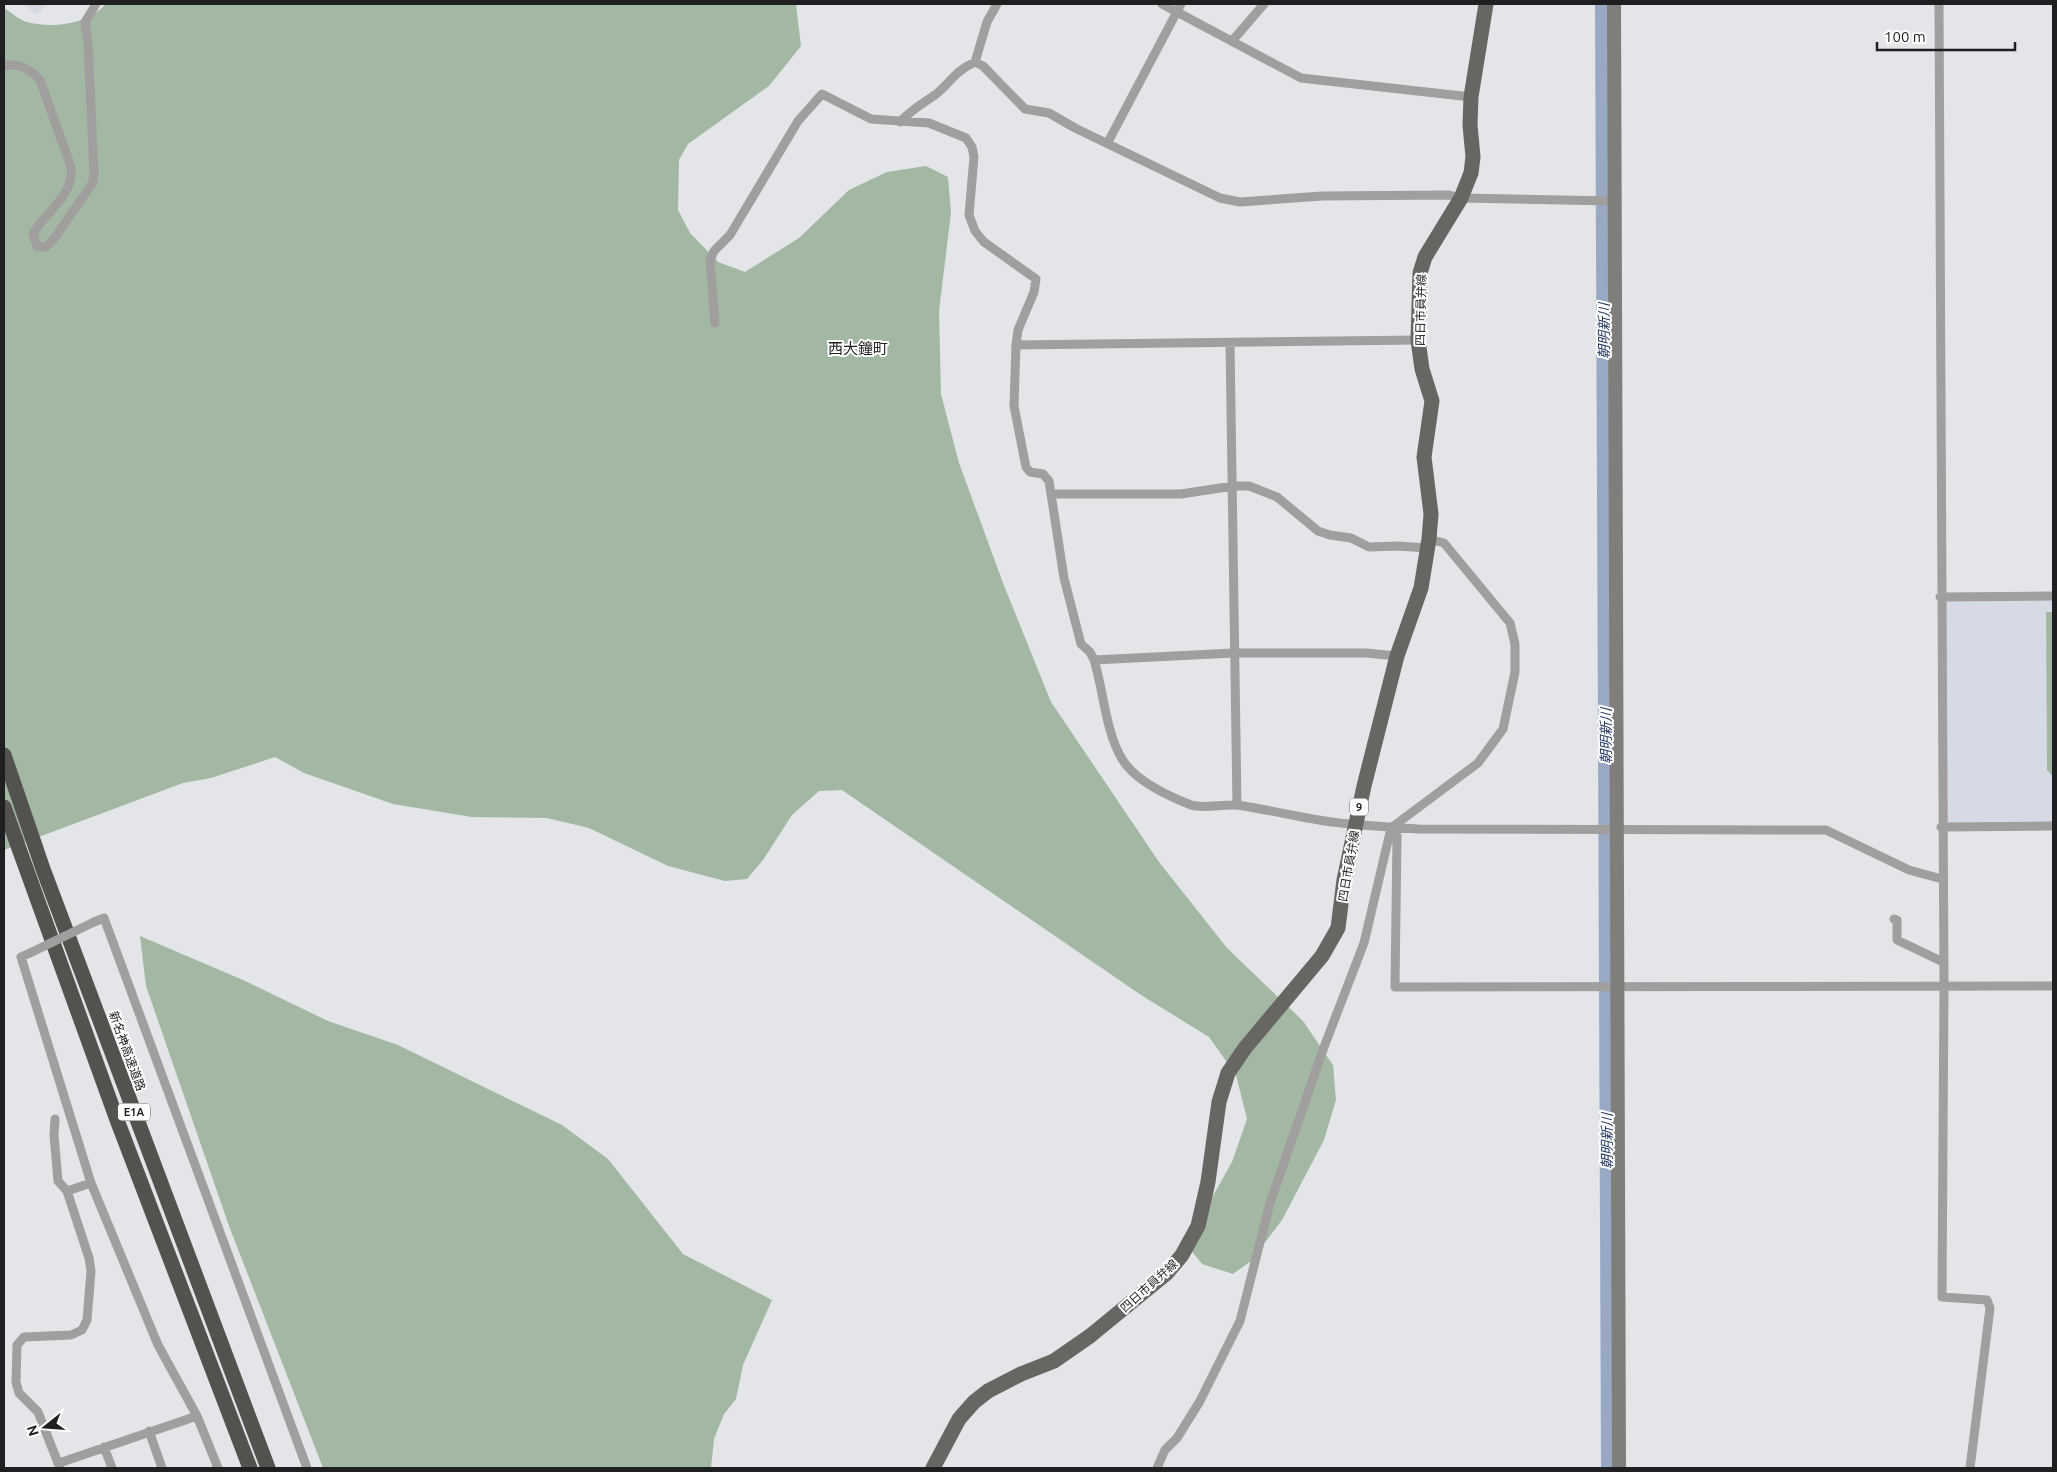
<svg xmlns="http://www.w3.org/2000/svg" width="2057" height="1472" font-family="Ubuntu,'Noto Sans JP',sans-serif">
	<rect width="100%" height="100%" fill="#e3e5e9"/>
	<path fill="#d6dae5" d="M24,4H47L37,15Z
		M1946,599L2053,600V824H1946Z"/>
	<path fill="#a2b8a3" d="M106,4H796L801,46L769,86L688,144L679,160L678,210L690,233L718,262L745,272L799,238L849,190L887,172L926,166L948,177L951,213L939,311L941,394L959,463L1003,583L1051,702L1159,862L1227,948L1303,1021L1333,1065L1336,1100L1324,1140L1282,1220L1251,1261L1233,1274L1202,1264L1186,1244L1232,1162L1247,1119L1236,1075L1209,1037L1141,995L842,790L819,791L792,815L763,860L747,879L725,881L668,866L589,828L547,818L472,817L393,804L304,773L275,757L211,778L183,783L4,850V8C11,12 19,20 27,22C53,29 88,24 106,4Z
		M2046,612H2053V777L2047,770Z
		M140,936L243,980L328,1021L398,1045L562,1125L608,1159L683,1254L772,1300L743,1365L736,1399L724,1414L714,1439L711,1468H323L229,1226L146,986Z"/>
	<g fill="none" stroke-linecap="round" stroke-linejoin="round">
		<path stroke="#99a9c4" stroke-width="16" d="M1603,4L1609,1468"/>
		<path stroke="#a09f9e" stroke-width="9" d="M1162,4L1301,78L1471,97
			M1939,4L1944,986L1942,1297L1987,1300L1990,1308L1970,1468
			M1233,40L1264,4
			M975,62L983,66L1025,109L1049,113L1075,128L1220,198L1240,202L1322,196L1449,195L1461,198L1613,201
			M4,66C19,62 30,69 40,80L71,167C74,196 46,211 33,234L37,246L46,247L54,239L93,182L94,174L88,43L85,22L96,4
			M900,122C911,110 922,104 935,95C951,83 953,72 975,62L987,22L997,4
			M1108,142L1181,4
			M715,323L710,261L714,251L730,235L798,121L822,94L871,119L929,123L966,138L972,147L974,157L969,215L975,231L984,242L1036,279L1034,292L1018,330L1016,345L1014,406L1026,467L1030,472L1043,474L1049,481L1064,578L1081,644L1090,652L1094,660C1104,692 1105,730 1122,759C1135,781 1168,796 1191,805C1202,809 1223,804 1236,805C1274,810 1311,821 1349,824
			M1230,343L1237,805
			M1016,345L1418,340
			M1053,494H1181L1233,486H1249L1277,497L1318,531L1330,535L1351,538L1369,547L1398,546L1427,548
			M1940,597L2053,596
			M1094,660L1233,653H1366L1397,656
			M1361,825L1418,829L1826,830L1909,870L1942,879
			M1941,827L2053,826
			M1391,828L1397,836L1395,987L2053,986
			M1894,919L1897,920V940L1943,962
			M94,922L104,918L307,1468
			M32,952L21,957L91,1183
			M55,1119L54,1135L58,1181L67,1191L89,1258L91,1271L87,1320L82,1330L71,1335L24,1337L17,1345L16,1382L19,1393L38,1412L60,1468
			M67,1191L91,1183L158,1345L197,1416L218,1468
			M149,1431L162,1468
			M104,1447L112,1468
			M59,1463L197,1416
			M1157,1468L1165,1450L1177,1438L1200,1401L1240,1321L1270,1203L1324,1047L1364,943L1391,828L1478,763L1503,729L1515,672V644L1510,623L1444,543L1429,539"/>
		<path stroke="#7f7e7b" stroke-width="14" d="M1614,4L1619,1468"/>
		<path stroke="#676663" stroke-width="15" d="M933,1468L959,1419L974,1402L988,1391L1021,1374L1054,1361L1090,1336L1167,1273L1182,1255L1198,1226L1208,1182L1219,1102L1228,1073L1245,1048L1322,956L1338,928L1344,880L1364,786L1397,656L1421,588L1429,539L1431,514L1424,457L1432,401L1422,369L1418,340L1420,273L1425,257L1461,198L1471,173L1473,157L1470,125L1471,97L1486,4"/>
		<path stroke="#53524e" stroke-width="15" d="M4,755L43,869L268,1468
			M4,807L117,1120L250,1468"/>
		<path stroke="#a09f9e" stroke-width="9" d="M32,952L94,922"/>
	</g>
	<g text-anchor="middle" stroke-width="4" stroke-linejoin="round" paint-order="stroke">
		<g fill="#fff" stroke="#626264" stroke-width="1">
			<rect x="1350" y="798.5" width="18" height="17" rx="4"/>
			<rect x="118" y="1103.5" width="32" height="17" rx="4"/>
		</g>
		<g font-size="11" font-weight="bold" fill="#1f1f21">
			<text x="1359" y="811">9</text>
			<text x="134" y="1116">E1A</text>
		</g>
		<g font-size="12" fill="#1f1f21" stroke="#fff">
			<text transform="translate(1421 310) rotate(-89)" y="4">四日市員弁線</text>
			<text transform="translate(1349 866) rotate(-80)" y="4">四日市員弁線</text>
			<text transform="translate(127 1051) rotate(70)" y="4">新名神高速道路</text>
			<text transform="translate(1149 1286) rotate(-42)" y="4">四日市員弁線</text>
		</g>
		<g font-size="14" font-style="italic" fill="#243960" stroke="#fff">
			<text transform="translate(1604 331) rotate(-90)" y="5">朝明新川</text>
			<text transform="translate(1606 736) rotate(-90)" y="5">朝明新川</text>
			<text transform="translate(1607 1141) rotate(-90)" y="5">朝明新川</text>
		</g>
		<g font-size="15" fill="#1f1f21" stroke="#fff">
			<text x="858" y="354">西大鐘町</text>
		</g>
	</g>
	<rect width="2057" height="1472" fill="none" stroke="#1f1f21" stroke-width="10"/>
	<g transform="translate(45 1427) rotate(253)" stroke="#ffffff" stroke-width="4" paint-order="stroke">
	<path d="M0-4L9 19L0 12L-9 19Z" fill="#1f1f21"/>
	<text y="-8" font-size="14" font-weight="bold" text-anchor="middle" fill="#1f1f21">N</text>
	</g>
	<path d="M1877 42v8h138v-8" fill="none" stroke="#1f1f21" stroke-width="2.5"/>
	<text x="1884" y="42" font-size="15" fill="#1f1f21" stroke="#ffffff" stroke-width="4" paint-order="stroke">100 m</text>
</svg>
